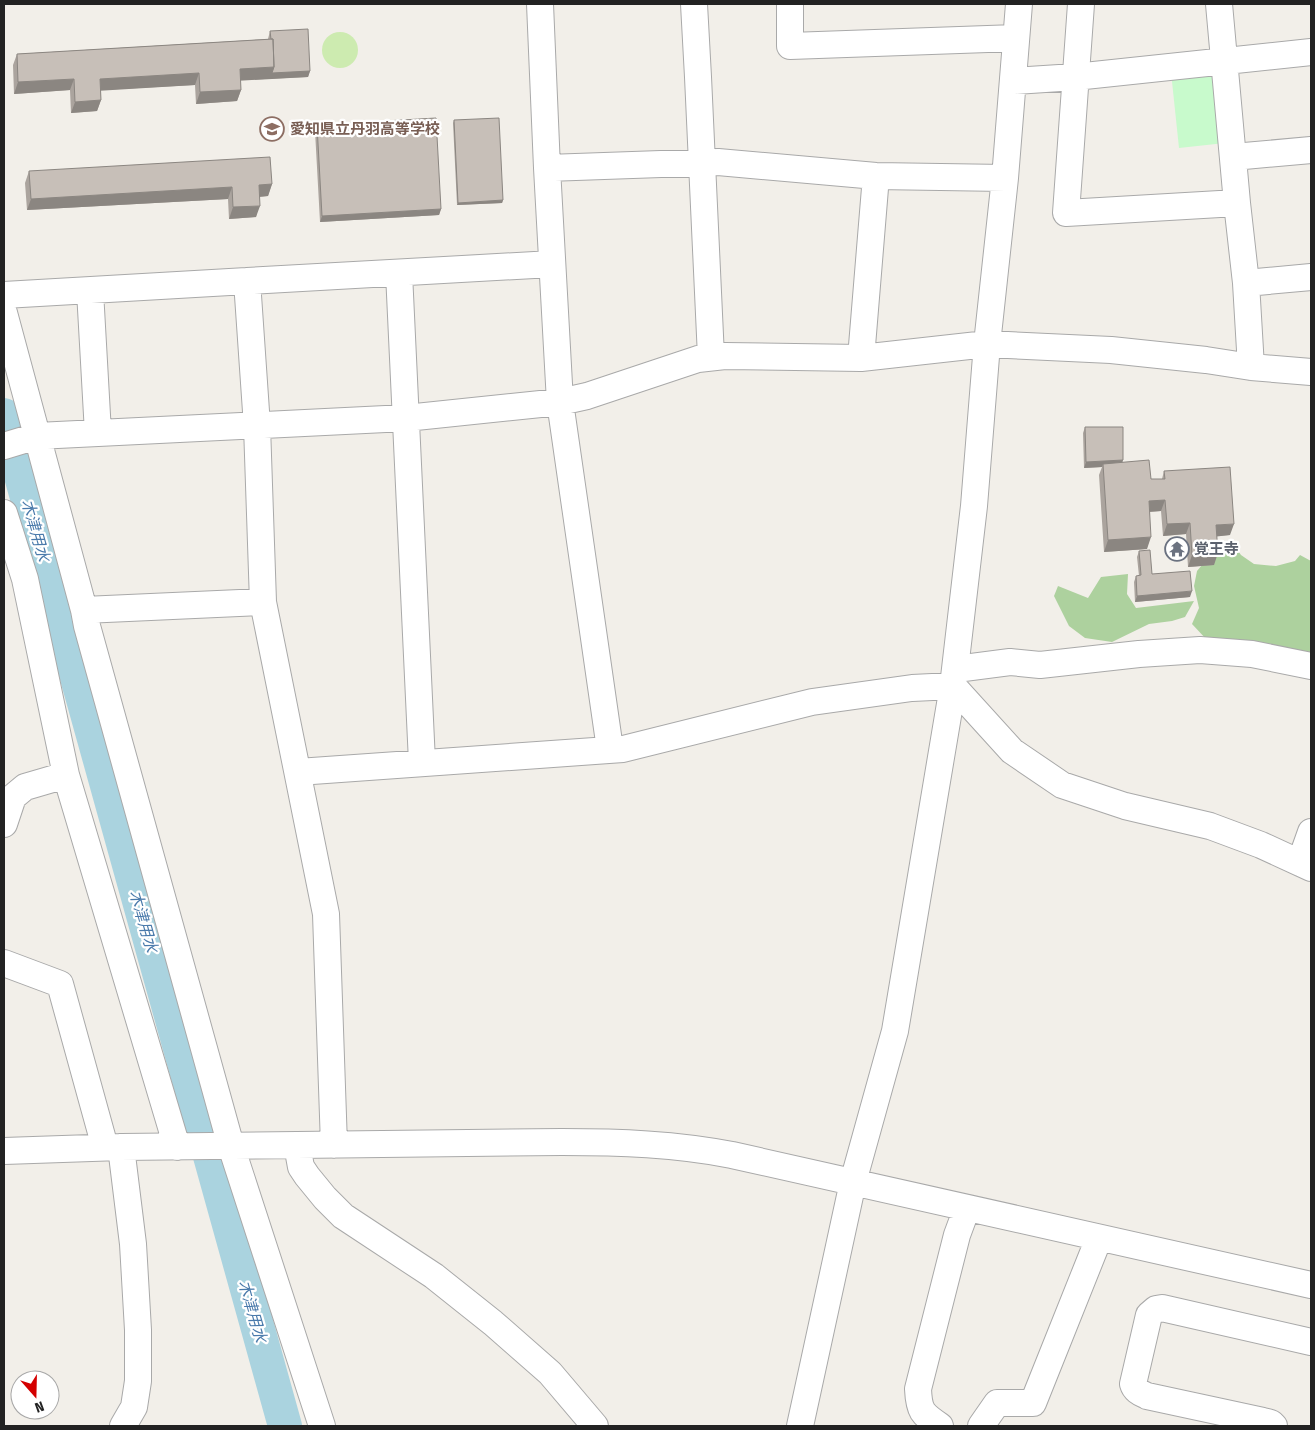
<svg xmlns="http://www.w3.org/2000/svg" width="1315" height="1430" font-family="'Fira Sans Condensed','Noto Sans JP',sans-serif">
	<rect width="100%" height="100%" fill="#f2efe9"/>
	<path fill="#cdebb0" d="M322 50a18 18 0 1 1 36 0a18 18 0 1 1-36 0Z"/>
	<path fill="#add19e" d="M1231,541L1241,555L1254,564L1276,566L1295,561L1300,555L1311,561V656L1207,640L1192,624L1199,608L1194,586L1197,571L1217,547Z
		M1128,574L1127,594L1136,608L1194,601L1185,617L1172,621L1149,624L1112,642L1085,638L1069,626L1054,596L1058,586L1088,598L1101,577Z"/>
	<path fill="#c8facc" d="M1171,72L1218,74L1225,143L1179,148Z"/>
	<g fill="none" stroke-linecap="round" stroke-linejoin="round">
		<path stroke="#aad3df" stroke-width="34" d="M4,415L285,1426"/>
		<g stroke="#a9a9a9" stroke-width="28">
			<path id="minor" d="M540,4L547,168L560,402L610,749
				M694,4L698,77L711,357
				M790,4V46L1016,38
				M1081,4L1066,213L1237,203
				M1219,4L1237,203L1246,283L1251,367
				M1014,81L1075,77L1311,52
				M1233,157L1311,150
				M547,168L718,162L876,176L1005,178
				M399,273L422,762
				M247,281L257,426L263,602L326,914L334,1145
				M1246,283L1311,277
				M90,291L98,433
				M4,295L247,281L552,264
				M4,313L84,610L87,626L231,1146L322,1426
				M861,358L876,176
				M4,446L37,436L406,418L560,402L587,396L698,359L725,356L861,358L987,344L1111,350L1206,360L1251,367L1311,372
				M4,513L25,579L66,775L25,787L13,797L4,824
				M84,610L263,602
				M956,669L1010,662L1040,665L1139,654L1200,650L1252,654L1311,666
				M298,772L623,749L812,702L912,688L953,686L1012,751L1062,785L1125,806L1210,826L1261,845L1311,868
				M66,775L177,1147
				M1300,863L1311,832
				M4,963L60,984L105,1147
				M297,1145L301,1167L307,1176L325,1198L343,1216L434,1276L493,1323L550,1373L595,1426
				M121,1147L133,1244L138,1330V1381L134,1407L123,1426
				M4,1151L121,1147L562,1142C619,1142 676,1144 732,1155L1311,1285
				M800,1426L853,1182L895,1031L953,686L974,506L987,344L1005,178L1019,4
				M940,1426C922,1414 919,1411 918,1389L957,1235L967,1208
				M981,1426L997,1403H1033L1099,1238
				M1274,1426L1271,1423L1263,1421L1147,1396C1141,1393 1135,1391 1133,1384L1149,1315L1156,1309L1162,1308L1311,1342"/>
		</g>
		<use href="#minor" stroke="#fff" stroke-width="26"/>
	</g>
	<path fill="#aba49e" d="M270,31L310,71L308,77L240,80L241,90L237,101L196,104L195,85L101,90V100L97,111L71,113L70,90L14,94L13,65L17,54L268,39Z
		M454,120L503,200L502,203L457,205L453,123Z
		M317,125L441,209L439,215L320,222L315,131Z
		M29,171L272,184L268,196L260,197L256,217L229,219L228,199L27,210L25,183Z
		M1085,427L1123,462L1151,479H1162L1164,471L1230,535L1217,536L1214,565L1188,567L1186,534L1163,536L1161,511L1150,512L1147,549L1104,552L1099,475L1102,467L1084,468L1083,433Z
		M1139,551L1152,574L1190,597L1135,602L1134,582L1136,576H1139L1137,557Z"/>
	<path fill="#8b8681" d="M274,67L310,71L308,77L235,81L240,69Z
		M199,73L195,85L96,91L100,79Z
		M74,79L70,90L14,94L18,82Z
		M241,90L237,101L196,104L200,92Z
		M101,100L97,111L71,113L75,102Z
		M272,184L268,196L255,197L259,185Z
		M232,187L228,199L27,210L31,199Z
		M503,200L502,203L457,205L458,203Z
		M260,206L256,217L229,219L233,207Z
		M441,209L439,215L320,222L322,216Z
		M1123,460L1121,466L1103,464L1102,467L1084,468L1086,462Z
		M1165,500L1161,511L1145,512L1149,501Z
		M1190,523L1186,534L1163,536L1167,524Z
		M1234,524L1230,535L1212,537L1216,525Z
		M1151,537L1147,549L1104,552L1108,540Z
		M1218,553L1214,565L1188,567L1192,555Z
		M1192,591L1190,597L1135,602L1137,596Z"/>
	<path fill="#c7bfb8" stroke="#8b8681" d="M308,29L310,71L272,73L274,67L273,39H271L270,31Z
		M273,39L274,67L240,69L241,90L200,92L199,73L100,79L101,100L75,102L74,79L18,82L17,54Z
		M436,118L441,209L322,216L317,125Z
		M499,118L503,200L458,203L454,120Z
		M270,157L272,184L259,185L260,206L233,207L232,187L31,199L29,171Z
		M1085,427H1123V460L1086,462Z
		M1149,460L1151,479H1165L1164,471L1230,467L1234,524L1216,525L1218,553L1192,555L1190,523L1167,524L1165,500L1149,501L1151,537L1108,540L1103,464Z
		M1150,550L1152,574L1190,571L1192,591L1137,596L1136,576L1141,575L1139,551Z"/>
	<defs>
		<g id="school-ring" transform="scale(1.25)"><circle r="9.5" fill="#fff" stroke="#8d6e63" stroke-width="1.5"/><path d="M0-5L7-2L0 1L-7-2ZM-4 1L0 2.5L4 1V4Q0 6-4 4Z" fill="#8d6e63"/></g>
		<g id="temple-ring" transform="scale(1.25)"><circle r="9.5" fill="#fff" stroke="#6b7280" stroke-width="1.5"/><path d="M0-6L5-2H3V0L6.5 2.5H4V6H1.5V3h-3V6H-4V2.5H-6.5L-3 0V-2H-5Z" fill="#6b7280"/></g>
	</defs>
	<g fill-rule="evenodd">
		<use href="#school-ring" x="272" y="129"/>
		<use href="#temple-ring" x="1177" y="549"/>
	</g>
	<g text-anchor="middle" stroke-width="4.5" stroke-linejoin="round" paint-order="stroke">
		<g font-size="15" font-weight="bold" fill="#785e54" stroke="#fff" text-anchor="start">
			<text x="290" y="134">愛知県立丹羽高等学校</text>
		</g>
		<g font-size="15" font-weight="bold" fill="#5b616d" stroke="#fff" text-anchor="start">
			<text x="1194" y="554">覚王寺</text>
		</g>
		<g font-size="16" font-style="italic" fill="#4a7aab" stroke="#fff">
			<text transform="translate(36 530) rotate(74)" y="6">木津用水</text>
			<text transform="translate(144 921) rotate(74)" y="6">木津用水</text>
			<text transform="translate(253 1311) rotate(74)" y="6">木津用水</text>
		</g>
	</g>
	<rect width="1315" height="1430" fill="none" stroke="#222222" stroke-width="10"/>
	<g transform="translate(35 1395) rotate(160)"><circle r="24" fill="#ffffff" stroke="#a7a7a7"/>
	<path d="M0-4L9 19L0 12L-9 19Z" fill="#d40000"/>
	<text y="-8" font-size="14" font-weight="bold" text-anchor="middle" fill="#222222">N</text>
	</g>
</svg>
